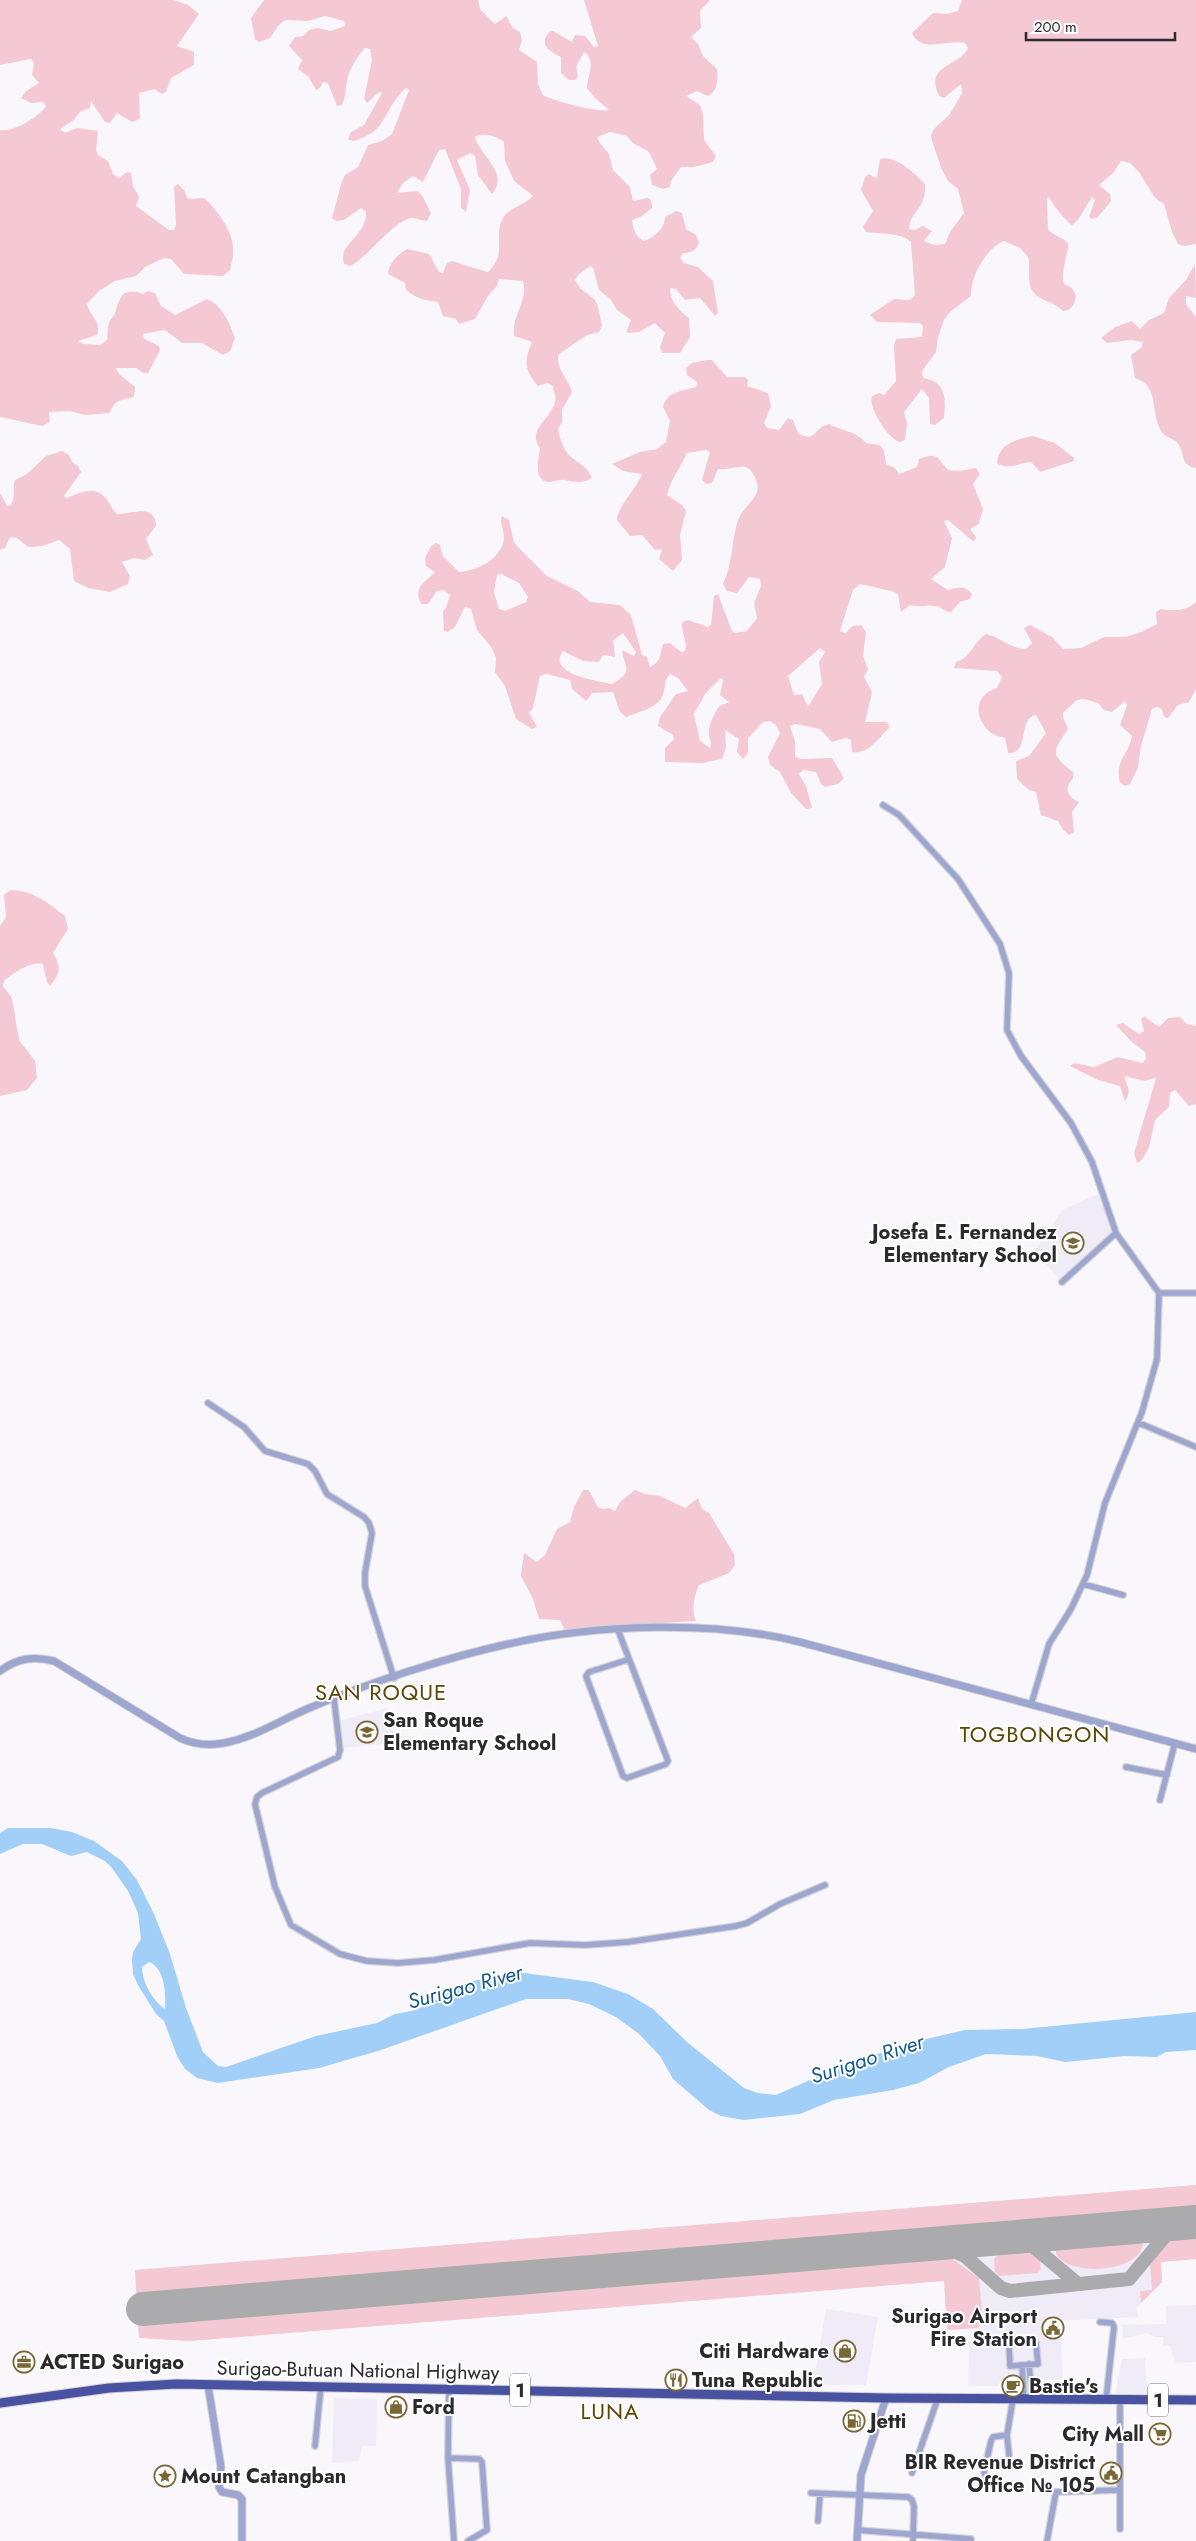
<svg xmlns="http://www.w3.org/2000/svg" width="1196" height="2541" font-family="Jost,sans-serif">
	<rect width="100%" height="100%" fill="#f9f7fb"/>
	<path fill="#f0ecf7" d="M1098,1194L1114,1235L1062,1283L1035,1251L1062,1210Z
		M388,1708L396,1743L342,1748L338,1721Z
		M1196,2185V2259L1161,2262L1162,2282L1137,2307L1138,2317L1060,2321L1063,2379L1036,2380V2384L1018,2385L1017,2378H1006V2382L999,2383V2386H968L969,2342L979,2341L978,2328L947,2330L944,2281L189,2341L139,2338L135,2270Z
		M1196,2305V2362L1176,2363L1170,2346H1163V2337H1155L1147,2333L1123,2339L1122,2325L1166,2324V2306Z
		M826,2309L878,2317L866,2385H813Z
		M1145,2358L1147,2394H1115L1122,2359Z
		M334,2398L377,2399L376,2446H362L359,2461L332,2463Z"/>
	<path fill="#f4c9d3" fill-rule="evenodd" d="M0,0H174L188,5L199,14L177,46L194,52V65L171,78L166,92L161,94L155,89L139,93L140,119L132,122L117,113L110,123L105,122L91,101L90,108L80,112L74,120L60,129L65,133L77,128L98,131L96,150L98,155L108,161L113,174L119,178L127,172L131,173L133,186L139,197L136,206L169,230H174L176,225L174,187L178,184L184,190L188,199L204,198C215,207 232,230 233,246C234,254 232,262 230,270L223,276L184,274L171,259L164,258L145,267L136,276L115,281L99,291L87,304C90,317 102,321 97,335L78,341L84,344L100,345L107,340C108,334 107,328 109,323C110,319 114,317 115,313C120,296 123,287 143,294L148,291L155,293L161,306L175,315L207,299C223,306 229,322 235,338L230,351L223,355L202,343H182L165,330L143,334V338L159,346L160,350L148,373H143L136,368H116L119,374L135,387L134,397C123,400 114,399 110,413L84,415L70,411L49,412L50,422L42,426L0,417V130C11,133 40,117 46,106L43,102L31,103L21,98L26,91L39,83L32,75L34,63L31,59L0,65Z
		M264,0H478L480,9L495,24L506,16L513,28L520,32L522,40L519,50L537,62L538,84L543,95C553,101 600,113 609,110L594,97L587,88C587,76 597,61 584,52L576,67L578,76L575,80H569L561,73V57C550,52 538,45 549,32L553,31L572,42L575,35L585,36L594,47L598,46L584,0H710L700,11L701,28L691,37L698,44L703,56L717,69C718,79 718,91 708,96L697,91L686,96L700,105L703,114L704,140L716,156L713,162L694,167H681L671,181L670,187L663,189L652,185L650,175L657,169L649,152L633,143L627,136L610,132L597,137L600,143L609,154L613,170L630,187L633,201L648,198L651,200L652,208L642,216L632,220C633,229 635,236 644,241C654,238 665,228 665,217L676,211L682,213L686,229L696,235L699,243C695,251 692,253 683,253L680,258L684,263L698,267L713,281L718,313L715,316L700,298L685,300L676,289L670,288C669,300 680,312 689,318L690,337L680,353H662L660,347L665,333L655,323L639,332L626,333L631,320L617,310L611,300L599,290L593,268L590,266L578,275L575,280L580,288L595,300L598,307L602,326L599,332L587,335L559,354C554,367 569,379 572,392L562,410V422L558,429C560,438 563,449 569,455C578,464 587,465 592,478C581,484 576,482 565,480C560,479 555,482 549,482C532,481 539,458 540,448C526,430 551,419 555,402C557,397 553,392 553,386L548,383L538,386C524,370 524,360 532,342L514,336C511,317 529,299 523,281L499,279L497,286L488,296L475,319L459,324L456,319L443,316L438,302C425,300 417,299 406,290L405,283L388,274C389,263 398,254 407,249L429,254L439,272L443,273L447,263L452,261L488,272C508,252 493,242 502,220C507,208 525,205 533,196L514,181L505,161L504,142C496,136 484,132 475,137C480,156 510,173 492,194L478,175L475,156L470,153L457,160L470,190L466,212L461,208V189L445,149L439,150L423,182L413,176L403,183L397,193L417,191L422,195L431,213L427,221C422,221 416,218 412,218C393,220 368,258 350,266L344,264C337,243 367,237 366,212L361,208L344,220L336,221L332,218L342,181L345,175L358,167L368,145L382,141L392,134L409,90L406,88C382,109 389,132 353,141L348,139L351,132L364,125L382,93L379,92L367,103L364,99L372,60L370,49L365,48C357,57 349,69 347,81C345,90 346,96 342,105L337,106L328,83L323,82L320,88L316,90L309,77L298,69L302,60L289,46L295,37L303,36L309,30L317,28L331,31L345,26L344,21L325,16L308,21L285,20L279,25L270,38L259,42L255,39L251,18Z
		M962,0H1196V244L1184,246L1178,244L1172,232L1164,204L1155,198L1139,172L1130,163L1121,161L1113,173L1099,185L1110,194L1111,201L1098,217L1092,219L1089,217L1095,200L1092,197L1078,220L1072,225C1066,221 1052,204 1049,197L1047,198L1048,230C1053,235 1065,238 1068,244C1070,248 1060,270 1064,284L1072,288L1076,296L1074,304L1069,310L1063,311C1054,301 1036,301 1031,288C1027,279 1031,267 1028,257L1020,248L1004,241C986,248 970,277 971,296L950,312L944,320L938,337L936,352L922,371L923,377C927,380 931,379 935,382C947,389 945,406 944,418L935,425L930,424L929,398L922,389L904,412L907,423L905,440L900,442C889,440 868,408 872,396L879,393L884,395L896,381L894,346L896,339L922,337L923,326L920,323L877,322L870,315L894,299L910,300L915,295L911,242C901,232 880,234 866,232L863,227L873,211L861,190L865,177L869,174L875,178L877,177L880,159C894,154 916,174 925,184C927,209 910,211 909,229L915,230L923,226L932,231L924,241L934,245L945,244L950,232L964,213L958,189L948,181L942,170L932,141L931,135L934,129L950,114L962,93L961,84L944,98L939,96C924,64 958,68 968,48L965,43C949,39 921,54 912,33L933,13L947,14L958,11Z
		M1195,264L1196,298L1186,296V304L1196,317V468C1181,466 1185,456 1179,445C1175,438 1165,438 1161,431C1150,412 1160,386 1135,378L1131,355L1141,348L1143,342L1130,340L1107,343L1101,338L1115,327L1132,321L1140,329L1149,320L1164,313L1169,298L1186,280Z
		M706,360H712L727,377H745L748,380L747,386L768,393L771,406L764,423L767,428L779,430L788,418L793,420L798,433C817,444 812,428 829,424C841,431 857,431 866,443L880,445L884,451L886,464L895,468L899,474L917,467L919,459C939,452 936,457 948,470L959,471L976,468L980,474L973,484L983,509L979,524L970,529L976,537L974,542L948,520L944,521L952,538L945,567L931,579L948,590C959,587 964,585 972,594L970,599L960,602L951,612C944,612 942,607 935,606C927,604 922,608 910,605L901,612L898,595L895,592L860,584L853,590L840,631L845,633L853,626L861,625L866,632L863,656L868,669L864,677L872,692L865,722H887L890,727C879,737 869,755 852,752L851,740L846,738L832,742L820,729L795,724L790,726L795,742V757L801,759L832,758L844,778L838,784L825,787L821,784L816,772L803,770L799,774L806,786L812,808L806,809L791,793L780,772L770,765L768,757L780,733L776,725L770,721L763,722L748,738V753L743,759L737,752L739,739L725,730L726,747L722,759L703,763L665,762V748L674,739L673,735L658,726L660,717L676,694L688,691L678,678L670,674C663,681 666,689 662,697C657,708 636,713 626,717L620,712L613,692L592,693L586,701L572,689L570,680L547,674L540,676L533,708L529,713L537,727L532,729L516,719L505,686L495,672L496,658L492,648L477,630L471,609L465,607L455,627L448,632L444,631L443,611L446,608L450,595L444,590L437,591L428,604H421C413,587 424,583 435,572L426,566L425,558L431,546L436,543L440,545L443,556L459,572C477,571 501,559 504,539C505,531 499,525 502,516L509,520L514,543L547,576L578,591L590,602L620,605L631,615L642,655L647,657L650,667C661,662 660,654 663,644L670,643L681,652L685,651C688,641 681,633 682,622L688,620L708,627L711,625L714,596L718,594L732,631L735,633L747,631L757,618L754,603L761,586L760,579L749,577L737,593L727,591L723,584C733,563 731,542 738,520C743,508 753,502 757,492C760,486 753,471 748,468C741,464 726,471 718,469L712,483L706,484L702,480L710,452L706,450L687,453C681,467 671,478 667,495L682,505L686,511L680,535L682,560L673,571L659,559L662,549L655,550L642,535L630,536L617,520C617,507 637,488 642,474L623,471L612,464L640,452L657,449L666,442L670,421L663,407C667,391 682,391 696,387L697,382L687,375L686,368L692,363ZM501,574L519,583L528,597L526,602L505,611L499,609L494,592L497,575ZM623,633L636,652L634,656L622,650C624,667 635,671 612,684C598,681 546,674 563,651L583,661L599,662L603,655L615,657L613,641ZM820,648L825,652L819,662L822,684L808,707L802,694L794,695L788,676ZM721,678L723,680L720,695L729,702C726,704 721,704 718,708C712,718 705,732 711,742L710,748L700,741L694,714L705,694Z
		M1033,436L1055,443L1074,458V461L1040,472L1031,462C1019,463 1007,471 997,463C998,444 1017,439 1033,436Z
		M62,451L69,455L72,462L78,466L81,472L64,496L67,498C82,492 96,484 108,501C111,506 113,510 117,514C131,515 155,502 156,526L146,539L153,555L145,560L134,558L122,562L130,576L128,584L110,592L88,588L74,581L70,549L59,540L43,546L28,547L17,538L10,537L5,548L0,550V493L7,506L11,505C16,497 12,488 15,480L27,474L46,456Z
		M1196,602V689L1189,702L1178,705L1168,718L1164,717L1162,709L1157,707L1152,709L1141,746L1138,768L1130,784L1125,786L1120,783C1114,759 1129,756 1132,736L1120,725L1127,705L1125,701L1112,712L1104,710L1098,703L1084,699L1077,700L1063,713V717L1068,729C1053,752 1049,753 1073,772V779C1063,788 1068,797 1079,802L1072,812L1074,832L1069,835L1063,830L1058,821L1041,815L1036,792L1029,790L1017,779L1016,761L1029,756L1046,733L1036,715C1017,718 1031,754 1008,753L1005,738C1001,736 996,737 991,733C974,719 973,695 997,688L1002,677L997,671L954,668L956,662C972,657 973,642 986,634C1001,637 1010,649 1026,649L1032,643L1024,628L1030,625L1052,637L1063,649L1081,648L1104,637H1125L1141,632L1157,624L1156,612L1161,609C1172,611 1187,611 1196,602Z
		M10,890C33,890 48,903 65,916L68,929L53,953C61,966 61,973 50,986L47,982L43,964C31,961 13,973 4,981L3,986L12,998L19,1040L35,1061L37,1078L27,1090L0,1096V926L6,917L4,895Z
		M1144,1016L1156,1025L1160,1026L1168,1018L1180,1017L1187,1024L1196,1026V1104L1189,1106L1175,1090L1170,1093L1169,1107L1155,1120L1149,1148L1141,1161L1137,1163L1134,1153L1156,1078L1145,1081L1124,1076C1127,1087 1132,1090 1125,1102L1120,1086L1098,1080L1070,1066L1074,1063L1094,1067L1118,1057L1143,1063L1146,1058L1145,1052L1132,1042L1116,1025L1123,1023L1139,1034L1144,1031L1141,1019Z
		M583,1490H589L597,1506L602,1509L609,1508L615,1511L620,1502L635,1490L645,1494L660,1496L685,1508L698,1498L702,1509L709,1513L734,1554L735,1565L729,1573L699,1585C694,1597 691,1609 696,1621L574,1629H564L560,1620L539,1619L533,1599L521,1576L524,1553L537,1562L545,1555L557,1529L570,1522L574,1507Z
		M1196,2185V2208L1088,2217L1087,2214L990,2222V2228L926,2233L925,2228L142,2293L145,2326L928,2261V2256L937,2255L938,2259L951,2258L979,2278L983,2321L978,2328L947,2330L944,2281L189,2341L139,2338L135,2270Z
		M1196,2234V2259L1161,2262L1162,2282L1141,2303L1140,2291L1152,2290L1150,2264L1173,2236Z
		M1138,2239L1143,2245C1137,2273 1070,2277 1056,2254V2250L1089,2247V2243Z
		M1030,2252L1040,2261L1041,2269L1038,2273L999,2276L995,2272L994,2259L998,2254Z"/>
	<path fill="#a1cff8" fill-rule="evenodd" d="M8,1828H51L72,1832L94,1841L122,1861L137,1880L154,1914L170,1954L186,2008L203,2052L218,2066L226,2067L316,2036L377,2023L395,2014L416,2010L472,1981L524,1973L593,1982L628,1994L653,2009L687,2042L744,2088L758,2093L776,2095L846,2064L926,2039L965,2030L1022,2029L1196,2012V2050L1166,2052L1157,2057L1125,2056L1065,2062L1037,2056L986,2054L949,2067L919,2083L893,2090L834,2100L800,2114L744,2120L721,2116L709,2110L673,2079L660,2056L639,2034L616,2017L589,2004L568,1999H526L378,2051L319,2068L218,2083L197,2078L185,2069L177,2056L164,2021L156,2014L138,1985L133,1974L132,1960L133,1952L141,1939L138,1913L128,1891L112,1868L105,1861L87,1852L71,1856L42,1844H23L0,1854V1833ZM149,1962C165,1968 166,1994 165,2009C153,2001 142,1982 142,1967Z"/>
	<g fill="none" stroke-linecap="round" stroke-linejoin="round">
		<path stroke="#abaaac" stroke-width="14" d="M1022,2237L1078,2284
			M938,2244L965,2256L1001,2288L1010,2291L1129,2279L1175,2224"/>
		<path stroke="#abaaac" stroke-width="34" d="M143,2309L1196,2222"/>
		<g stroke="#d4d2d6" stroke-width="8">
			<path id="minor" d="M883,805L899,815L958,879L1000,944L1009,973L1007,1030L1021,1056L1071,1123L1092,1162L1116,1233L1159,1293L1157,1359L1142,1412L1105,1503L1087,1575L1071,1609L1049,1644L1031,1705
				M1062,1282L1116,1233
				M1159,1293H1196
				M208,1403L244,1427L265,1451L308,1464L315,1471L327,1494L364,1517L369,1523L372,1533L365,1573V1586L394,1678
				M1139,1423L1196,1447
				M1083,1584L1123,1595
				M618,1630L668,1761L666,1764L627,1778L623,1776L586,1676L589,1672L627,1660
				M334,1699L340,1750L338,1757L262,1793L257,1797L255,1804L275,1887L291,1925L340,1954L367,1961L398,1963L434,1960L530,1943L585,1945L628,1942L736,1926L747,1923L780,1904L825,1885
				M1126,1767L1167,1775
				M1160,1800L1175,1743
				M1100,2322L1112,2323L1114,2327L1106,2400
				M1036,2343L1038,2364L1010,2366L1009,2344Z
				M1029,2364L1032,2399
				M1022,2365L1024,2399
				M449,2388L448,2458L454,2541
				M315,2446L321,2386
				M1009,2455L1007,2435L1013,2399
				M448,2458L479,2459L482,2462L487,2530L468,2541
				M912,2473L938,2398
				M987,2480L984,2472L991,2441L993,2437L1007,2435
				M811,2493L908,2497L912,2500L914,2506L913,2541
				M818,2521L820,2495
				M1120,2529V2400
				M857,2530L971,2539
				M1047,2541L1056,2492L1120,2490"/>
		</g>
		<g stroke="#d4d2d6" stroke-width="9">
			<path id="tertiary" d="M0,1671C18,1658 32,1656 54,1661L180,1738C195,1745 208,1746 224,1743C255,1737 279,1721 307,1709C367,1683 445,1658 508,1644C597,1624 712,1620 800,1642L1196,1749
				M208,2385L221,2467L219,2487L222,2492L238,2495L242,2499V2541
				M857,2541L861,2475L886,2398"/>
		</g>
		<g stroke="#d4d2d6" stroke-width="11">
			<path id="trunk" d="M0,2403L109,2388L176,2384L886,2398L1196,2400"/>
		</g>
		<use href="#minor" stroke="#9da6cf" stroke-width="5.5"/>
		<use href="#tertiary" stroke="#9da6cf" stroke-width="7"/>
		<use href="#trunk" stroke="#4852a0" stroke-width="9"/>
	</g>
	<defs>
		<g id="school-ring" transform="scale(1.125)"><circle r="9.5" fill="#fff" stroke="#796635" stroke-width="1.5"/><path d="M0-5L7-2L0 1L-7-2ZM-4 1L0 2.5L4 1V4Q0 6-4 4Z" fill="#796635"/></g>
		<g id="civic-ring" transform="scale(1.125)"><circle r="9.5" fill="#fff" stroke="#796635" stroke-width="1.5"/><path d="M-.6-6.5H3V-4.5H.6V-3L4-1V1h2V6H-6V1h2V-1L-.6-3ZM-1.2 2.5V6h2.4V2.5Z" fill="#796635"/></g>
		<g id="shop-ring" transform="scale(1.125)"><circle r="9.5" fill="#fff" stroke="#796635" stroke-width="1.5"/><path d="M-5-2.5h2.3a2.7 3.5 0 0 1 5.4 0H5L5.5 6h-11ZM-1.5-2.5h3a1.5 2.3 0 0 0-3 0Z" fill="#796635"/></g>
		<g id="office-ring" transform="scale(1.125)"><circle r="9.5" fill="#fff" stroke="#796635" stroke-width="1.5"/><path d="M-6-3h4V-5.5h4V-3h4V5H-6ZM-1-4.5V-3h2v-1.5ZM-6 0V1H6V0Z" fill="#796635"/></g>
		<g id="restaurant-ring" transform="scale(1.125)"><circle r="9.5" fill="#fff" stroke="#796635" stroke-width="1.5"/><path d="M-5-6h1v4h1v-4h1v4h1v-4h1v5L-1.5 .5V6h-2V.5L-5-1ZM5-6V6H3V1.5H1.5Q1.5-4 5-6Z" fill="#796635"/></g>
		<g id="cafe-ring" transform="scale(1.125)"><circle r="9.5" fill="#fff" stroke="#796635" stroke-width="1.5"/><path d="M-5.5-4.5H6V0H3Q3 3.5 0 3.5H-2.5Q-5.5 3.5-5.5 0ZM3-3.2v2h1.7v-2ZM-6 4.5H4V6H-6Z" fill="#796635"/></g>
		<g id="fuel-ring" transform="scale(1.125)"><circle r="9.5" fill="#fff" stroke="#796635" stroke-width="1.5"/><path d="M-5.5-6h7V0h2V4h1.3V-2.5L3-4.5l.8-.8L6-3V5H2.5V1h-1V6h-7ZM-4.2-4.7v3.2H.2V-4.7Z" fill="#796635"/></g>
		<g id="supermarket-ring" transform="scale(1.125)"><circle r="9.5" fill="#fff" stroke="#796635" stroke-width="1.5"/><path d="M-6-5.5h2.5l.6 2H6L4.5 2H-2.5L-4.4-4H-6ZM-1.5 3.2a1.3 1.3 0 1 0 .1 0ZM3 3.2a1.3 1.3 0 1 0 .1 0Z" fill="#796635"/></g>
		<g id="sight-ring" transform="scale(1.125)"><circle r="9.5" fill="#fff" stroke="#796635" stroke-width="1.5"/><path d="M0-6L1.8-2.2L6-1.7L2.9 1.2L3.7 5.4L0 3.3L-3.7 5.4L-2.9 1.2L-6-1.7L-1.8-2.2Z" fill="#796635"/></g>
	</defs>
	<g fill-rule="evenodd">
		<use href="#school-ring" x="1073" y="1243"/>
		<use href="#school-ring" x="367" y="1732"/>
		<use href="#civic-ring" x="1053" y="2328"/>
		<use href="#shop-ring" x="845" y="2351"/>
		<use href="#office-ring" x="24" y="2362"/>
		<use href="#restaurant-ring" x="676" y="2380"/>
		<use href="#cafe-ring" x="1013" y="2386"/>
		<use href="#shop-ring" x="396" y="2407"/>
		<use href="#fuel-ring" x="854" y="2421"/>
		<use href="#supermarket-ring" x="1160" y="2434"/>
		<use href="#civic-ring" x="1111" y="2473"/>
		<use href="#sight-ring" x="165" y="2476"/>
	</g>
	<g text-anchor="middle" stroke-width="4" stroke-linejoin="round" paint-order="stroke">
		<g fill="#fff" stroke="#6b6a6b" stroke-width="1">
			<rect x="510" y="2373.5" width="20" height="33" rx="4"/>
			<rect x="1148" y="2383.5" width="20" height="33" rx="4"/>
		</g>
		<g font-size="19" font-weight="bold" fill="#2b2a2c">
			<text x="520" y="2397">1</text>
			<text x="1158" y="2407">1</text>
		</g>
		<g font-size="20" font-weight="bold" fill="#2b2a2c" stroke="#fff" text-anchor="start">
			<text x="1057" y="1239" text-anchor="end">Josefa E. Fernandez<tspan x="1057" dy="23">Elementary School</tspan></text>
			<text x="383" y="1727">San Roque<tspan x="383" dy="23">Elementary School</tspan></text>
			<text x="1037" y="2323" text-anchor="end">Surigao Airport<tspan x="1037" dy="23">Fire Station</tspan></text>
			<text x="829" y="2358" text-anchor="end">Citi Hardware</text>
			<text x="40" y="2369">ACTED Surigao</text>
			<text x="692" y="2387">Tuna Republic</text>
			<text x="1029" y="2393">Bastie's</text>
			<text x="412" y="2414">Ford</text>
			<text x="870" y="2428">Jetti</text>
			<text x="1144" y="2441" text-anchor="end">City Mall</text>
			<text x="1095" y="2469" text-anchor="end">BIR Revenue District<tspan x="1095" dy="23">Office № 105</tspan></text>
			<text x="181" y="2483">Mount Catangban</text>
		</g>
		<g font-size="20" fill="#2b2a2c" stroke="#fff">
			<text transform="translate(358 2370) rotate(1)" y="7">Surigao-Butuan National Highway</text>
		</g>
		<g font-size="21" font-style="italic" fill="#13588a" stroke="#fff">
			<text transform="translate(465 1987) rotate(-15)" y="7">Surigao River</text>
			<text transform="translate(867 2059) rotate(-18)" y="7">Surigao River</text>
		</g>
		<g font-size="22" letter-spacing="1" fill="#5b4606" stroke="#fff">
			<text x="381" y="1700">SAN ROQUE</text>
			<text x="1035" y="1742">TOGBONGON</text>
			<text x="610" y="2419">LUNA</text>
		</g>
	</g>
	<path d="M1026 32v8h149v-8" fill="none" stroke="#2b2a2c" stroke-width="2.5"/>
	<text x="1034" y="32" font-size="15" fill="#2b2a2c" stroke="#ffffff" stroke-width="4" paint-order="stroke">200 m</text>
</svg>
